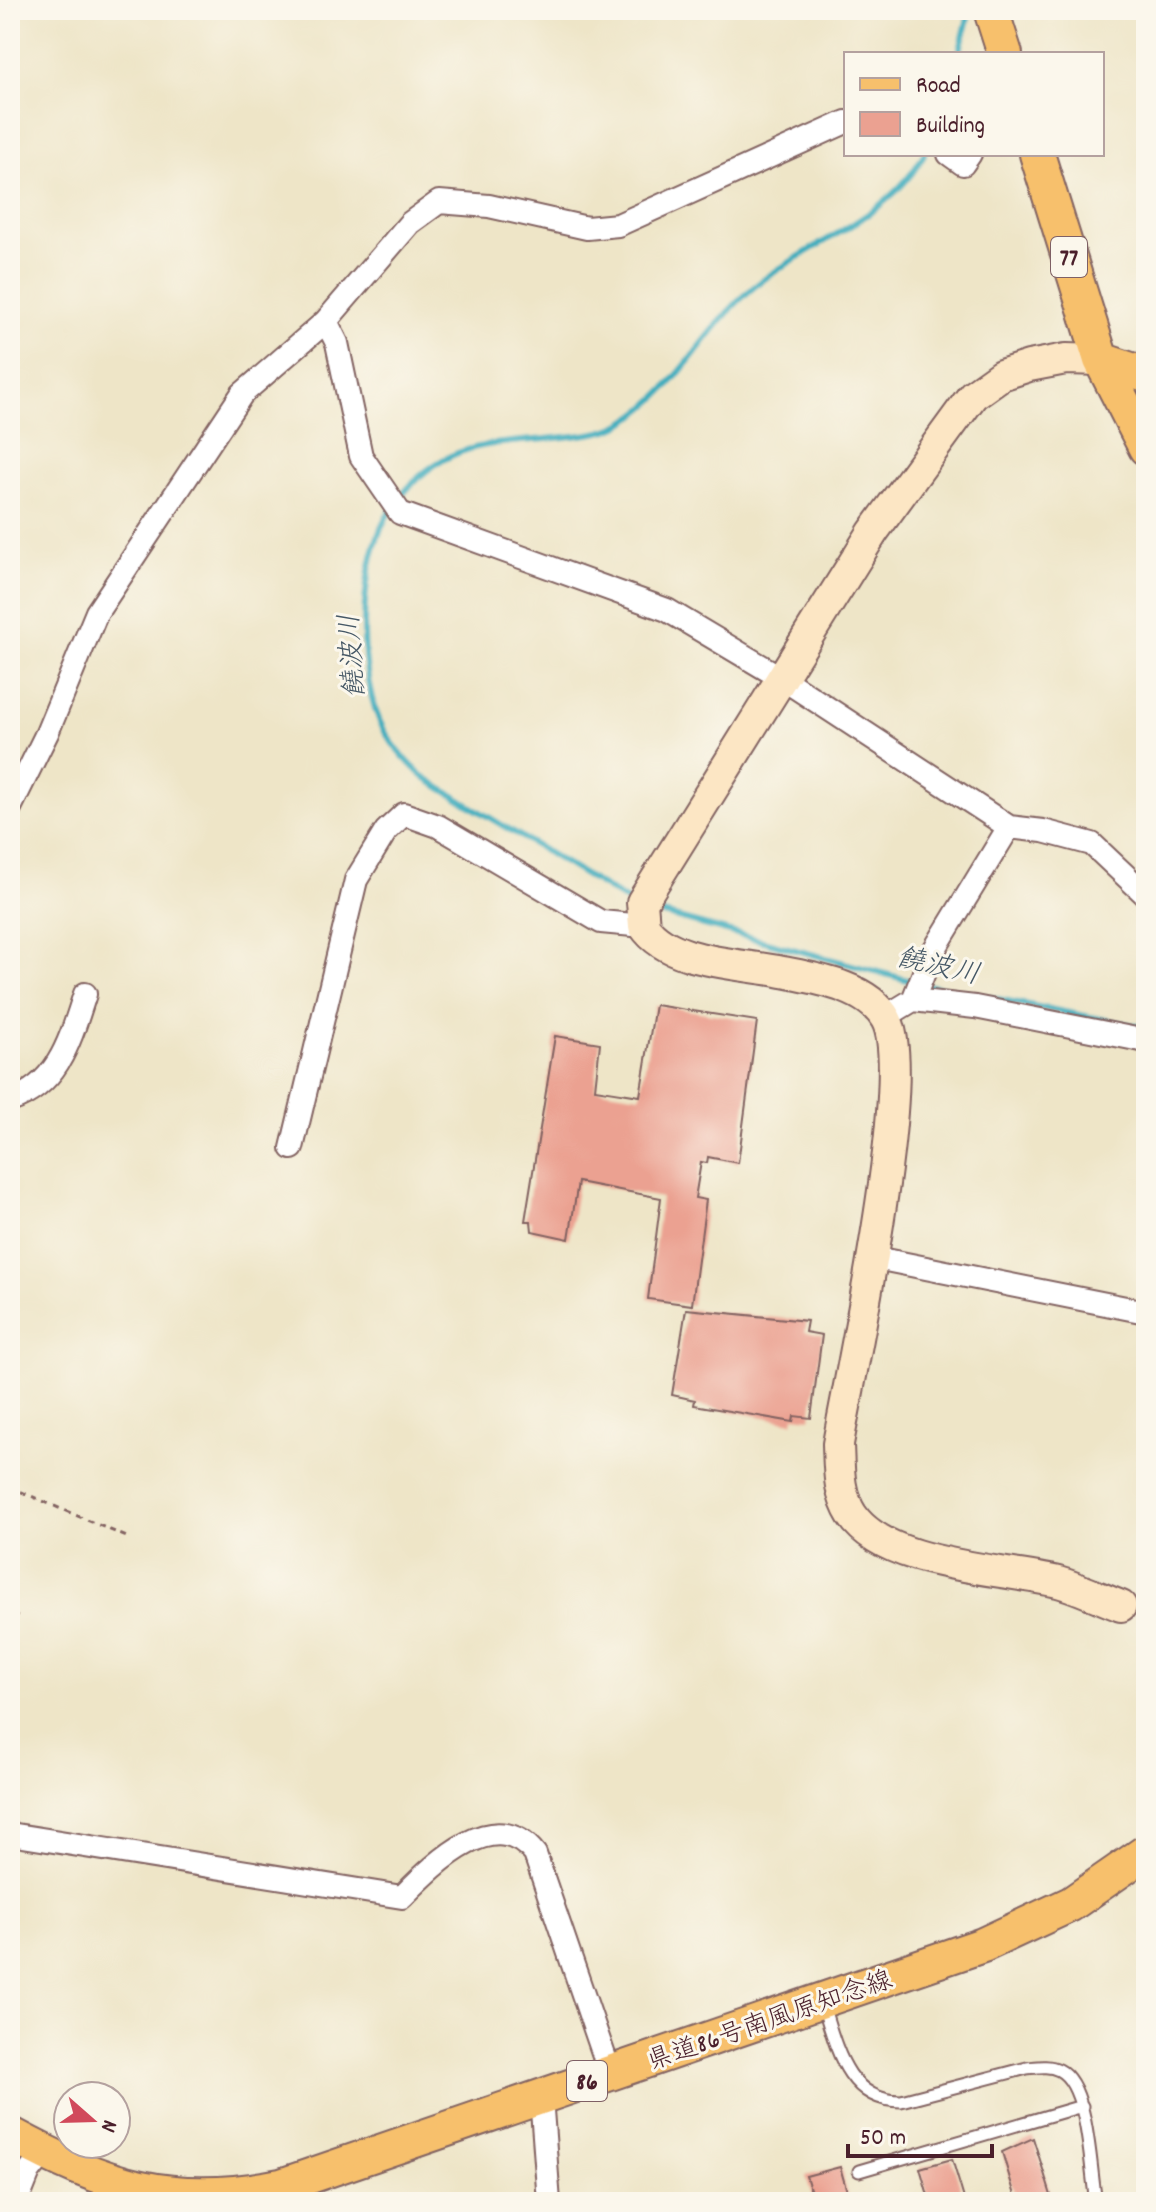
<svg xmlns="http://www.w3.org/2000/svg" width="1156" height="2212" font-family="Dekko,'Klee One',sans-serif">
	<rect width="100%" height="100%" fill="#fbf7ec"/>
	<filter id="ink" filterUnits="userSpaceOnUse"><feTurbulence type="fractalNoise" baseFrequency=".0125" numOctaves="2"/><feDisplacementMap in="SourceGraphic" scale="16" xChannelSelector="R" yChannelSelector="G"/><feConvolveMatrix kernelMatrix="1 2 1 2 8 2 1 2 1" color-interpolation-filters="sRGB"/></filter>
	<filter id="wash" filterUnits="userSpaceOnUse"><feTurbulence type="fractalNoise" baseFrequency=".006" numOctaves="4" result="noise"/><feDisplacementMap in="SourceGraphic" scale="32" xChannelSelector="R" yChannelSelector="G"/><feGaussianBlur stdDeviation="1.8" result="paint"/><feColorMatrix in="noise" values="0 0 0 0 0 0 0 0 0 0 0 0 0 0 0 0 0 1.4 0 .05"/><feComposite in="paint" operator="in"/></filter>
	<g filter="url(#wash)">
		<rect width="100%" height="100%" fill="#eee5c7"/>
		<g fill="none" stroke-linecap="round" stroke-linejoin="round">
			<path stroke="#40adbe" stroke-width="6" d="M959,54L970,10
				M399,499C448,435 500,446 573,436C591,434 610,432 625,422C680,389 706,326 754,287C809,242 890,219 924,154
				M392,508C357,558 355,679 385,732C396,750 410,765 426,779L634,905
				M652,911L915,982
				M926,985L1146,1028"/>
		</g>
		<g id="blocks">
			<path fill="#eba191" d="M655,1005L757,1021L738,1163L708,1157L707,1163L701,1162L695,1198L706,1200L692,1305L648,1299L661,1198L578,1182L569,1239L532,1231L531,1221H525L555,1036L600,1043L595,1089L640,1096Z
				M686,1309L807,1321L805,1332L822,1335L811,1418L794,1416L793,1422L694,1405L695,1400L672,1395Z
				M1033,2138L1041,2163L1053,2202H1017L1002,2152Z
				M952,2159L965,2202H930L920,2168Z
				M840,2167L850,2202H814L806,2176Z"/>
		</g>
	</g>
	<g filter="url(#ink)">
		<use href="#blocks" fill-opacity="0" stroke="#836462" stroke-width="2"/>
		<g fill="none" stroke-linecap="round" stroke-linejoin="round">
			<g stroke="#836462" stroke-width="15">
				<path id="lane" d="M822,2002C836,2045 846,2101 901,2101L1027,2068C1038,2067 1049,2065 1059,2070C1089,2085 1090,2170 1096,2202
					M859,2171L1082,2106"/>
			</g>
			<g stroke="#836462" stroke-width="26">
				<path id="street" d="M949,154L963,164L970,154
					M326,321L337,343L361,456L400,513L667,610L783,679L1009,827L1043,831L1092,844L1146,895
					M10,808L47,733L97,612L242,394L326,321L410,223L439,202L489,206L587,228L618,225L846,122
					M913,1000L931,955L1009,827
					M885,1017L913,1000L975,1007L1146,1041
					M10,1101C59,1084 70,1040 85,994
					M292,1148L356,880L386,831L404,814L438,826L601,922L644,926
					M871,1257L1146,1312
					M10,1834L402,1897C433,1866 494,1802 535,1854L610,2073
					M541,2097L549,2202
					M17,2202L29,2172L44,2153"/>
			</g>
			<g stroke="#836462" stroke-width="34">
				<path id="secondary" d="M1101,360L1066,359L1029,366L1001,375L973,395L873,532L642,902L644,926C669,963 737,963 778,971C812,978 867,985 886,1019C916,1072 851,1370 838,1444C839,1468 838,1493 852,1515C887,1567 1001,1568 1058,1582C1079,1588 1100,1598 1121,1606"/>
			</g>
			<g stroke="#836462" stroke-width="38">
				<path id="primary" d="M991,10L1005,54
					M1037,154L1101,360L1146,448
					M1101,360L1146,375
					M10,2134C106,2186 171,2208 281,2186L983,1945L1071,1904L1146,1852"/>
			</g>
			<path stroke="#836462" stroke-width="3" stroke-dasharray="6 6" stroke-linecap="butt" d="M10,1487L129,1538
				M10,1656L17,1614"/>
			<use href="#lane" stroke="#fff" stroke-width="11"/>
			<use href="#street" stroke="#fff" stroke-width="22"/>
			<use href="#secondary" stroke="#fce6c4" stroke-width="30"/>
			<use href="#primary" stroke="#f7c06c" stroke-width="34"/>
		</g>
	</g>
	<g text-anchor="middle" stroke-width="6" stroke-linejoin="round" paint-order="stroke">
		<g fill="#fbf7ec" stroke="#7f6065" stroke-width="2">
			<rect x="1051" y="237" width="36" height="40" rx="6"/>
			<rect x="567" y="2061" width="40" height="40" rx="6"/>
		</g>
		<g font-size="24" font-weight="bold" fill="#4a1f2b">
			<text x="1069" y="265">77</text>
			<text x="587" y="2089">86</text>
		</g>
		<g font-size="26" fill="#4a1f2b" stroke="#fbf7ec">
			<text transform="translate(769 2019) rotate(-19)" y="9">県道86号南風原知念線</text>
		</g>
		<g font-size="28" font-style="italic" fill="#465866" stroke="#fbf7ec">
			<text transform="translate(350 656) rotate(-94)" y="10">饒波川</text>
			<text transform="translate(939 964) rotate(13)" y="10">饒波川</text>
		</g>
	</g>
	<rect width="1156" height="2212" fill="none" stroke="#fbf7ec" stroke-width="40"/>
	<rect x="844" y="52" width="260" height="104" fill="#fbf7ec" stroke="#b4a19f" stroke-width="2"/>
	<rect x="860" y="78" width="40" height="12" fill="#f7c06c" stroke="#b4a19f" stroke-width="2"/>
	<text x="916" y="92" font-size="24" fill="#4a1f2b">Road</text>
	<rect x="860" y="112" width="40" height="24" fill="#eba191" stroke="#b4a19f" stroke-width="2"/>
	<text x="916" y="132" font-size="24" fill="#4a1f2b">Building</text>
	<g transform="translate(92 2120) rotate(110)"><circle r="38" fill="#fbf7ec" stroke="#b4a19f" stroke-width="2"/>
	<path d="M0-6L14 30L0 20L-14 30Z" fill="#d1495b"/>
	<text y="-12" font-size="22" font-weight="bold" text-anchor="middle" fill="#4a1f2b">N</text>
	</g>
	<path d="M848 2144v12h144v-12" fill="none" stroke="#4a1f2b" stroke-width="4"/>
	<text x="860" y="2144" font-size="24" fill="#4a1f2b" stroke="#fbf7ec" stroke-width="6" paint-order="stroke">50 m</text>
</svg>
